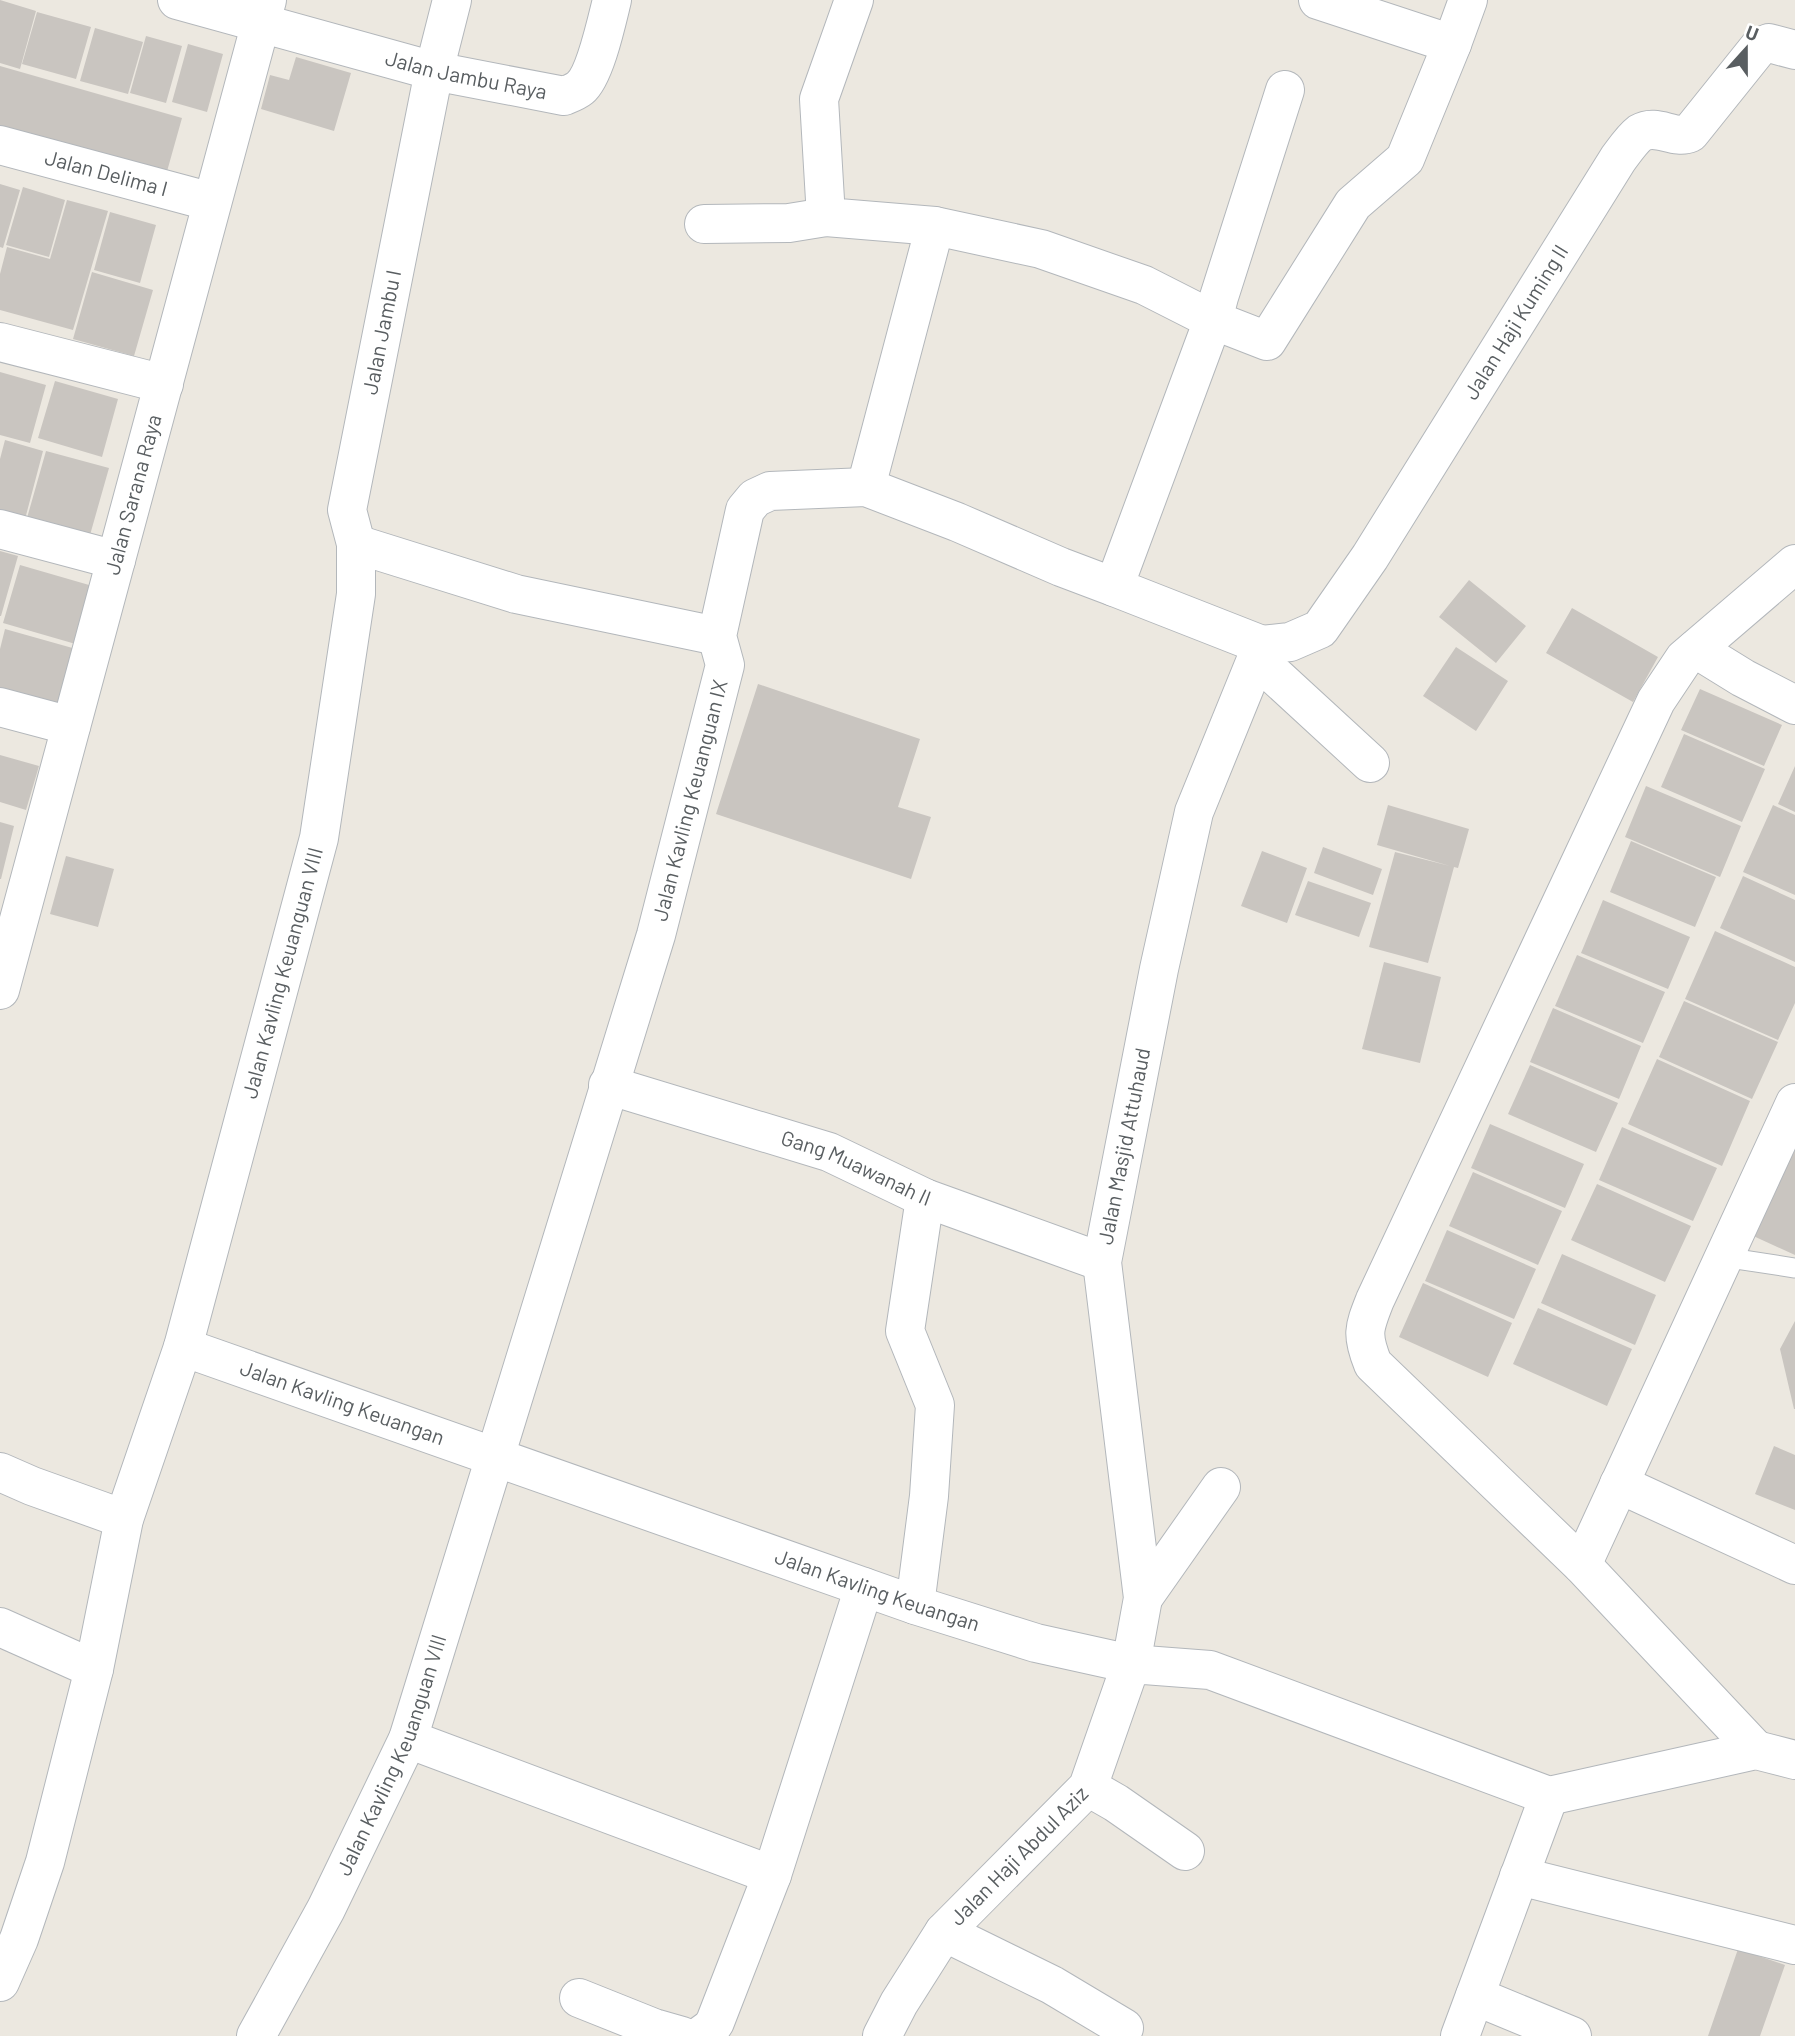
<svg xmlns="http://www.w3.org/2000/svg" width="1795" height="2036" font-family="Barlow,sans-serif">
	<rect width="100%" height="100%" fill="#ece8e0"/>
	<path fill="#c9c5c0" d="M0,0L36,11L20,69L0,63Z
		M37,12L91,27L76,79L22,64Z
		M95,28L143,42L128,94L80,81Z
		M146,36L182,46L166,103L130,93Z
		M188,44L223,54L207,112L172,102Z
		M296,57L351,73L334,131L261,109L270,75L289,80Z
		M0,66L182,118L166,175L0,129Z
		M0,184L20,190L3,248L0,247Z
		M23,187L65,200L49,257L6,245Z
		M67,200L108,211L73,330L0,310V274L7,247L50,259Z
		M110,212L156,225L140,283L94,270Z
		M92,272L153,290L134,356L73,339Z
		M0,372L46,385L30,443L0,435Z
		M55,381L118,399L102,457L38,438Z
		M5,440L43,451L24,523L0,517V459Z
		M46,451L109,468L90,535L27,518Z
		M0,551L18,556L1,616H0Z
		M20,565L96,587L79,645L3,623Z
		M1469,580L1526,626L1496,663L1439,617Z
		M1572,608L1658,657L1633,702L1546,653Z
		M5,629L76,649L60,706L0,690V649Z
		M1456,647L1508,681L1476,731L1423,696Z
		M758,684L920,739L898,807L931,817L911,879L716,814Z
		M1700,689L1782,725L1764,766L1681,730Z
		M1684,734L1765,769L1742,822L1661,787Z
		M0,755L39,766L26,810L0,802Z
		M1795,766V812L1778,804Z
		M1646,786L1741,826L1720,877L1625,837Z
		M1388,805L1469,829L1458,868L1454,867L1428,963L1369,947L1395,852L1450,866L1377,845Z
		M1773,805L1795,815V895L1743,872Z
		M0,822L14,826L1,879H0Z
		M1631,841L1716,877L1695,927L1610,892Z
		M1323,847L1382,869L1373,895L1314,873Z
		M1262,851L1307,868L1287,923L1241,906Z
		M66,856L114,869L98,927L50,914Z
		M1743,876L1795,900V962L1720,928Z
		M1308,881L1371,903L1359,937L1295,915Z
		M1603,900L1690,937L1668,989L1581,953Z
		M1715,931L1795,967V1003L1778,1040L1685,999Z
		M1577,955L1665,992L1643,1043L1555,1006Z
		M1384,962L1441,977L1420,1063L1362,1049Z
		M1684,1001L1778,1042L1752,1099L1659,1057Z
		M1553,1008L1641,1046L1619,1099L1530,1062Z
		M1657,1059L1750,1101L1722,1166L1628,1124Z
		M1530,1065L1618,1103L1596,1152L1508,1114Z
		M1490,1124L1584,1164L1565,1208L1471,1168Z
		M1622,1127L1717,1168L1693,1221L1599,1180Z
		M1795,1133V1255L1749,1234Z
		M1473,1172L1562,1211L1538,1265L1449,1226Z
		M1597,1184L1691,1226L1665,1282L1571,1240Z
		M1447,1230L1536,1269L1514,1319L1425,1281Z
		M1562,1254L1656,1295L1635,1345L1541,1303Z
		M1423,1283L1512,1323L1488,1377L1399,1337Z
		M1538,1308L1632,1349L1607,1406L1513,1364Z
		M1795,1321V1409H1794L1780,1349Z
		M1774,1446L1795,1455V1510L1755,1494Z
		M1738,1949L1785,1965L1760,2036H1708Z"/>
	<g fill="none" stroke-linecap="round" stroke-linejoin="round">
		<g stroke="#b3b7bb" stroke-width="21">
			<path id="service" d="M1723,1257L1795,1268"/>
		</g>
		<g stroke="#b3b7bb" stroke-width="40">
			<g id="minor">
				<path id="s1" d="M177,0L434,71L564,96C569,94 575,92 580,88C595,76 607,20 612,0"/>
				<path d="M1318,0L1452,44L1468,0"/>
				<path d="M1285,90L1219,297L1213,320L1267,341L1353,204L1405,159L1452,44"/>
				<path id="s2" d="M0,145L212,202"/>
				<path d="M704,224L789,223L826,217"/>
				<path d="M0,342L164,384"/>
				<path d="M866,487L935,226"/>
				<path d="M0,529L116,560"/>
				<path d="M356,544L516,594L717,636"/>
				<path id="s3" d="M1262,645L1290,642L1320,629L1370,557L1618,159C1624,151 1632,139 1640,133C1657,123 1674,140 1690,133L1759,47L1769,43L1795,50"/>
				<path d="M1696,649L1743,678L1795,705"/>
				<path d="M1257,659L1370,763"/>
				<path d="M0,707L71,726"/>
				<path id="s4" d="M0,990L267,0"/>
				<path id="s5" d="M608,1085L829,1152L925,1198L1102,1262"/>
				<path id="s6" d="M183,1347L319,838L356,594V544L347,510L434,71L452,0"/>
				<path d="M0,1472L32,1486L124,1519"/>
				<path d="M1619,1484L1795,1565"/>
				<path d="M1582,1565L1795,1103"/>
				<path d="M1143,1598L1221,1487"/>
				<path d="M915,1605L929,1496L935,1405L905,1331L925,1198"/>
				<path d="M0,1627L94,1669"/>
				<path d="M408,1739L772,1875"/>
				<path d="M1756,1750L1582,1565L1373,1364C1361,1334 1364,1328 1375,1300L1656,701L1684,659L1795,564"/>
				<path d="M1088,1787L1116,1803L1185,1851"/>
				<path d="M1519,1876L1795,1945"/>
				<path d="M944,1932L1052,1985L1124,2028"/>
				<path d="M1475,1996L1572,2036"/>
				<path d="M579,1998L654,2028L682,2036"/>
				<path id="s7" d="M256,2036L326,1909L408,1739L656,935L725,665L717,636L745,510L755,498L770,491L866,487L957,522L1061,567L1114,587"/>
				<path d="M700,2036L711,2028L715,2022L772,1875L864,1587"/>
				<path id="s8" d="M882,2036L899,2003L944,1932L1088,1787L1131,1664L1210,1670L1549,1796L1756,1750L1795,1760"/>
				<path d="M1460,2036L1549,1796"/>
			</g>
		</g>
		<g stroke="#b3b7bb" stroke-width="40">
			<g id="tertiary">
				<path id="s9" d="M0,1982L19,1939L45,1862L94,1669L124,1519L183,1347L915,1605L1036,1643L1131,1664L1143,1598L1102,1262L1159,969L1194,812L1262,645L1114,587L1213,320L1144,285L1041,249L935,226L826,217L819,99L854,0"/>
			</g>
		</g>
		<use href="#service" stroke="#fff" stroke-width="19"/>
		<use href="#minor" stroke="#fff" stroke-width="38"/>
		<use href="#tertiary" stroke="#fff" stroke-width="38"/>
	</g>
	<g text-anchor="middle" stroke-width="5" stroke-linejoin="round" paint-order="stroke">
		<g font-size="21" fill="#595e61" stroke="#fff">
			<text dy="7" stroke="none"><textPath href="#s1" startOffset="299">Jalan Jambu Raya</textPath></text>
			<text dy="7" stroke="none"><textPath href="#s2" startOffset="110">Jalan Delima I</textPath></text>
			<text dy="7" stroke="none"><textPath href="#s3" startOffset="425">Jalan Haji Kuming II</textPath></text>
			<text dy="7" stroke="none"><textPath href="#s6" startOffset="1040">Jalan Jambu I</textPath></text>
			<text dy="7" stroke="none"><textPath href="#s4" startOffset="513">Jalan Sarana Raya</textPath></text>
			<text dy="7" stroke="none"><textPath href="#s7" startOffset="1314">Jalan Kavling Keuanguan IX</textPath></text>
			<text dy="7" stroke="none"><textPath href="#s6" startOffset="387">Jalan Kavling Keuanguan VIII</textPath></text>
			<text dy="7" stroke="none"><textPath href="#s9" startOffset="2186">Jalan Masjid Attuhaud</textPath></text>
			<text dy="7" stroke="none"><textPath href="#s5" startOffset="262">Gang Muawanah II</textPath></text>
			<text dy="7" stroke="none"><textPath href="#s9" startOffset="831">Jalan Kavling Keuangan</textPath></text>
			<text dy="7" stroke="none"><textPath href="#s9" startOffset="1398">Jalan Kavling Keuangan</textPath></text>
			<text dy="7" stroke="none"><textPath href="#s7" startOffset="313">Jalan Kavling Keuanguan VIII</textPath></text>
			<text dy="7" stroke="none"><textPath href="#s8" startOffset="228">Jalan Haji Abdul Aziz</textPath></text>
		</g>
	</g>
	<g transform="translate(1746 49) rotate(21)" stroke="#ffffff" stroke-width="5" paint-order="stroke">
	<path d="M0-5L12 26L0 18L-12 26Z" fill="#595e61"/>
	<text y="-10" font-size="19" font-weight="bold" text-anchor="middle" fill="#595e61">U</text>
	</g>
</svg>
